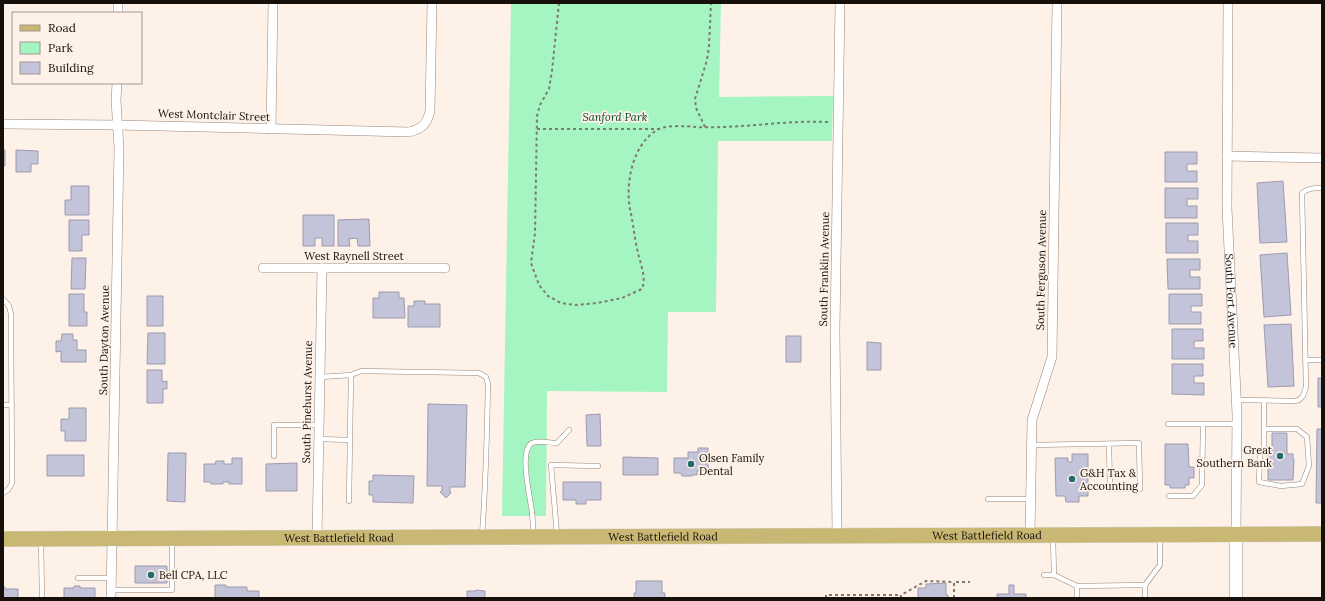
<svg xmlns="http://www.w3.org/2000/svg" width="1325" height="601" font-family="Lora,serif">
	<rect width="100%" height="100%" fill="#fef1e8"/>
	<path fill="#a4f5c2" d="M511,3H721L719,97L833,96L832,141H718L716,312H668L667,392L547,391L546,516H502Z"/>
	<path fill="#c3c3d9" stroke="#9c9bb0" d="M3,150H5V166H3Z
		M16,150L38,151V164H31V172H16Z
		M1165,152H1197V164H1187V171H1197V182H1165Z
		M1283,181L1287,242L1260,243L1257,183Z
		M71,186H89V215H65V200H71Z
		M1165,188H1198V199H1187V206H1197V218H1165Z
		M303,215H334V246H322V238H315V246H303Z
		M369,219L370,246H358L357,238L349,239L350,246H338V220Z
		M69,220H89V235H82V251H69Z
		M1166,223H1198V235H1188V241H1198V253H1166Z
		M1287,253L1291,315L1264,317L1260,255Z
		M72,258H86L85,289H71Z
		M1167,259H1200V270H1190V277H1200V289H1168Z
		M379,292H399V298H404L405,318H373V298H379Z
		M69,294H84V312H87V326H69Z
		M1169,294H1202V306H1191V312H1201V324H1169Z
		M147,296H163V326H147Z
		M414,301H425V304H440V327H408V306H414Z
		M1291,324L1294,386L1268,387L1264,325Z
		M1172,329H1203V341H1194V348H1204V359H1172Z
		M148,333H165V364H147Z
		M62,334H73V340H77V350H86V362H61V351L56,352V341H61Z
		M786,336H801V362H786Z
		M867,342L881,343V370H867Z
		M1172,364H1203V376H1194V383H1204V395L1172,394Z
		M147,370H162V382L167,381V389H163V403H147Z
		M1318,378H1322V407H1318Z
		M428,404L467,405L465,487H450V491L451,493L446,498L440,492L442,491V486H427Z
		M69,408H86V441H65V431H61V419H69Z
		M600,414L601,446H587L586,415Z
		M1317,429H1322V503H1316Z
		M1272,433H1287V454H1293V459H1294L1293,480H1268V454H1272Z
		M1165,444H1188L1189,467H1194V478H1189V485H1185V488H1170V485H1165Z
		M698,448H708V470L697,471V475H692V476H682L681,473H674V458H688V452H698Z
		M168,453H186L185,502L167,501Z
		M1072,454H1088V496H1079V502H1066L1065,496H1056L1055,458H1068V462H1072Z
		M47,455H84V476H47Z
		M623,457L658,458V475H623Z
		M232,458H242V484H229V482H223V484H211V482H204V464H215L216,461H224V464H232Z
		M297,463V491H266V464Z
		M373,475L414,476L413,503L373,502V495H369V481H373Z
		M563,482H601V500H586V504H576V500H563Z
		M135,566H167V583H135Z
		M636,581H662V593H665V598H634V593H636Z
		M946,583V595H948V598H918V588H926V584Z
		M215,585H226V587H247V591H259V598H215Z
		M1009,585H1014V594H1026V598H997V594H1009Z
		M74,586H80V588H95V598H64V588H74Z
		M3,587H5V589H18V598H24H3Z
		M476,590L485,591V598H467V591H476Z"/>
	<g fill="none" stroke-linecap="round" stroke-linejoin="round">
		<g stroke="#998578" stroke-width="5.5">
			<path id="lane" d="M3,299L9,306L11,314L12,483L8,490L3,493
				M1305,360H1322
				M320,377L351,375L361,371L479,373L486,377L488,384C487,434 486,484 482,535
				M1236,400L1295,401L1299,400L1303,396L1306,387L1302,193C1308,188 1314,188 1322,188
				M1264,400V451L1260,452L1259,482L1281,486L1302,484L1309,466L1307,437L1297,429H1264
				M3,405H12
				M1168,424H1237
				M319,439L350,440
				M1032,445L1139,443L1140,489H1110L1109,444
				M274,456V425H319
				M1169,496H1193L1202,485L1203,424
				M988,499H1031
				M349,501L351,375
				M533,534C533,527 533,520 532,513C531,499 518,451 532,443C539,440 550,443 557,443L569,430
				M557,534L551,465L598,466
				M1053,537L1054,575
				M41,540L42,598
				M1044,575H1054L1077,586
				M78,578H111
				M111,590H172V541
				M1077,598V586L1145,585
				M1145,598V585L1160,565V537"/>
		</g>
		<g stroke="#998578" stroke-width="10">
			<g id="street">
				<path id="s1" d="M1228,3L1227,208L1237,414L1236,533"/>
				<path d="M118,13V3"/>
				<path d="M3,124L118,125L409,132C422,129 427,124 430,111L432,3"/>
				<path d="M271,129L273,3"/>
				<path d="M1227,156L1322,158"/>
				<path d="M263,268H445"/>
				<path d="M837,535L835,330L840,3"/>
				<path d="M1030,535L1032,420L1052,357L1057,3"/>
				<path d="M317,537L322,268"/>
				<path d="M111,598L119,148L116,100L117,83"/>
			</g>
		</g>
		<g stroke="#998578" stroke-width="14">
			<path id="secondary" d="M1236,533V598"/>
		</g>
		<g stroke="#d5d4d3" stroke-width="16">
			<g id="primary">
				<path id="s2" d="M3,539L1322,534"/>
			</g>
		</g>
		<path stroke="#827872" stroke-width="2" stroke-dasharray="3 3" stroke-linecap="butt" d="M559,3L552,71L549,89L540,105L537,116L535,233L531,263L539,285L548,296L561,303L575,305L597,303L622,298L642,289C647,276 639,261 637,248C634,235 633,222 630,209C625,183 633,142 659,129C666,125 687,126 695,127C740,129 784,120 828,122
			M705,127L696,108L695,99L707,60L709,46L711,3
			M537,129H658
			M826,598V595H901
			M901,598V595L926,581L954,582
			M954,598V582H970"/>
		<use href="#lane" stroke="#fff" stroke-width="4.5"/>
		<use href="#street" stroke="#fff" stroke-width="9"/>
		<use href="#secondary" stroke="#fff" stroke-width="13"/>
		<use href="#primary" stroke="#c9b873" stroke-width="15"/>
	</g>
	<g fill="#206c69" stroke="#fef1e8" stroke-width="1.5">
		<circle cx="1280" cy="456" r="4"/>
		<circle cx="691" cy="464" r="4"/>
		<circle cx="1072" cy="479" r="4"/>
		<circle cx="151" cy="575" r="4"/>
	</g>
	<g text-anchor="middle" stroke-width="3.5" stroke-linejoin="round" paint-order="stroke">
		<g font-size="11" fill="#160f0a" stroke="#fef1e8">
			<text transform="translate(214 115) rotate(2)" y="4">West Montclair Street</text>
			<text x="354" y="260">West Raynell Street</text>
			<text transform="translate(824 269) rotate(-89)" y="4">South Franklin Avenue</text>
			<text transform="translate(1041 270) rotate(-89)" y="4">South Ferguson Avenue</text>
			<text dy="4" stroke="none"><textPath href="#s1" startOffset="298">South Fort Avenue</textPath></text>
			<text transform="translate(104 340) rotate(-89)" y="4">South Dayton Avenue</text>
			<text transform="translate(307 402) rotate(-89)" y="4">South Pinehurst Avenue</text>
			<text dy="4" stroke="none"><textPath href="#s2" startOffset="984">West Battlefield Road</textPath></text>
			<text dy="4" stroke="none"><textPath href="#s2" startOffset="660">West Battlefield Road</textPath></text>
			<text dy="4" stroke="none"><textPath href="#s2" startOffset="336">West Battlefield Road</textPath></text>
		</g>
		<g font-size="11" font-style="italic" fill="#004827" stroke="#fef1e8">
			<text x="615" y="121">Sanford Park</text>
		</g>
		<g font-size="11" fill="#160f0a" stroke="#fef1e8" text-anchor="start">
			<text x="1272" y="454" text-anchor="end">Great<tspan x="1272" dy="13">Southern Bank</tspan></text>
			<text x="699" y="462">Olsen Family<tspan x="699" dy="13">Dental</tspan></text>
			<text x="1080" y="477">G&amp;H Tax &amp;<tspan x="1080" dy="13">Accounting</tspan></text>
			<text x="159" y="579">Bell CPA, LLC</text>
		</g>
	</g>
	<rect width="1325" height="601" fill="none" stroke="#160f0a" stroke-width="8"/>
	<rect x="12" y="12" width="130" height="72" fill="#fef1e8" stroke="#a1978f"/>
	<rect x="20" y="25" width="20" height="6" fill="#c9b873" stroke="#a1978f"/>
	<text x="48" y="32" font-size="12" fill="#160f0a">Road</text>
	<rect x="20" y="42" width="20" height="12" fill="#a4f5c2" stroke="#a1978f"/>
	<text x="48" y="52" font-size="12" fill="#160f0a">Park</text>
	<rect x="20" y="62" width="20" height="12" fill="#c3c3d9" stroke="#a1978f"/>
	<text x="48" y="72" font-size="12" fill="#160f0a">Building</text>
</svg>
